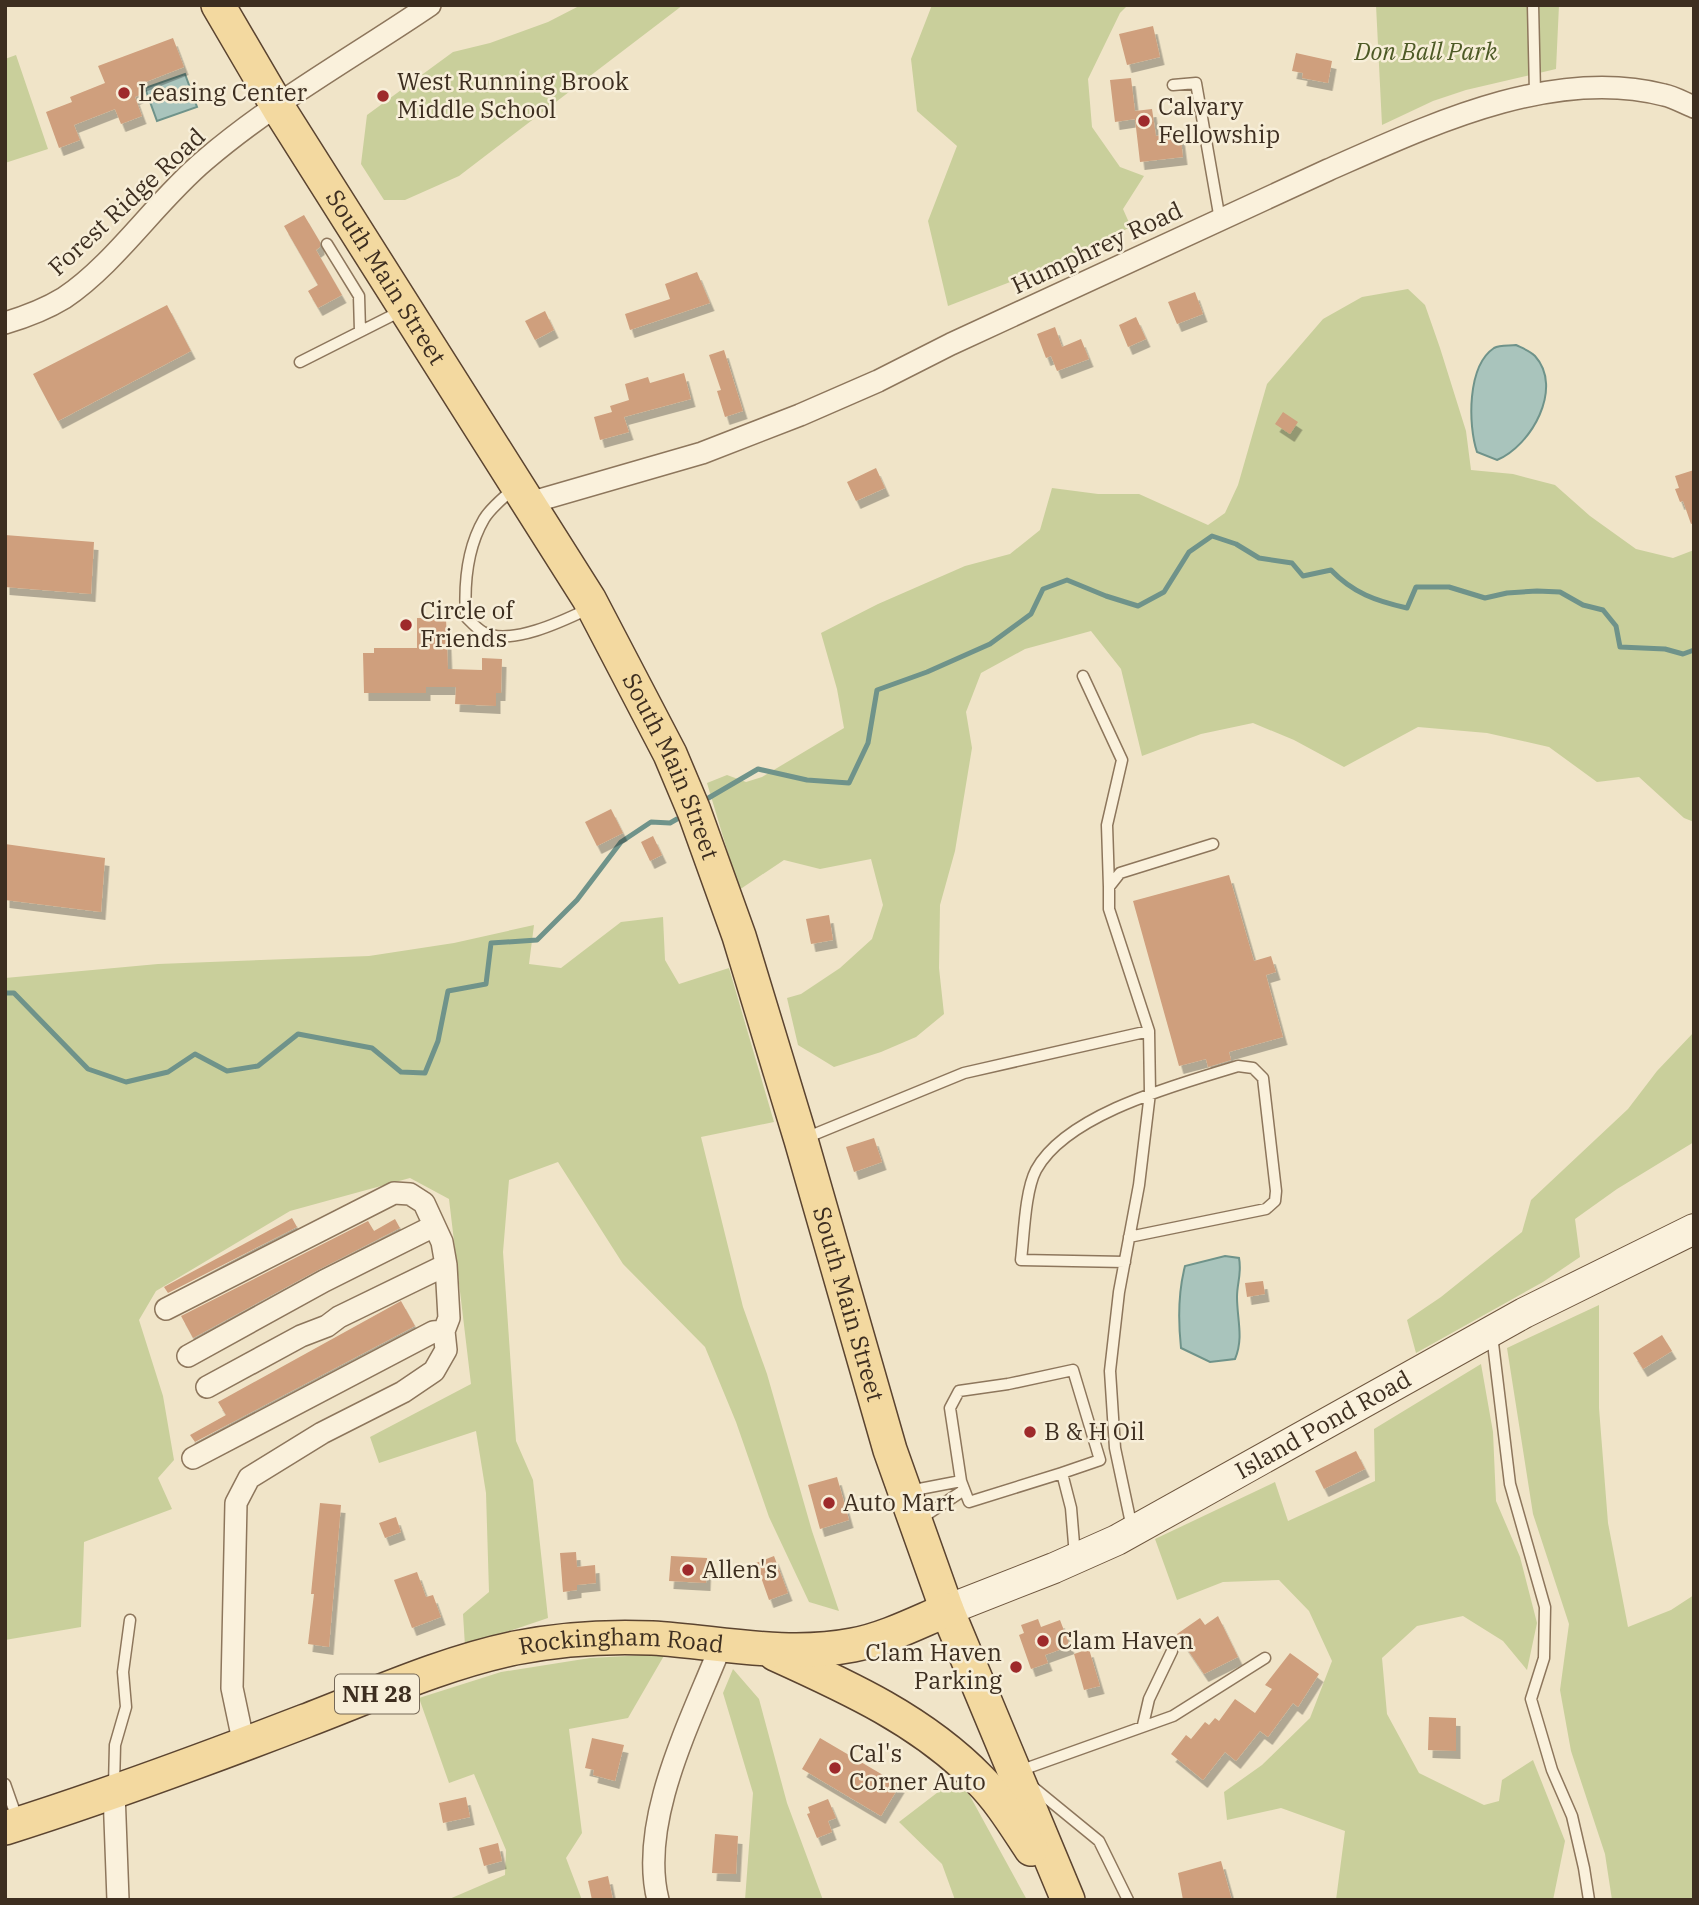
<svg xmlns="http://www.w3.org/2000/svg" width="1699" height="1905" font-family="'IBM Plex Serif',serif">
	<defs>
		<filter id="shadow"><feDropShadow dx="4.5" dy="8" stdDeviation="0" flood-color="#0004"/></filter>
	</defs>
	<rect width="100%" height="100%" fill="#f0e4c8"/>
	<path fill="#c9cf9b" d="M581,5H683L459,176L405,200H384L361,164L367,115L453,52L490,43L548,22Z
		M932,5H1128L1120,13L1088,79L1092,127L1120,167L1144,176L1123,209L1131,227L1036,272L948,306L928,221L957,146L917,111L911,59Z
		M1376,5H1559L1556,69L1466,90L1433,101L1382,125Z
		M16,55L48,149L5,163V59Z
		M1408,289L1425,305L1440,348L1466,431L1471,470L1513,474L1555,485L1590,516L1636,549L1673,558L1694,550V822L1684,818L1639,777L1597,782L1549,747L1487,733L1418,727L1344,767L1294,740L1253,723L1201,734L1142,756L1121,669L1091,631L1025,649L981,673L966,712L972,748L955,851L940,905L939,968L944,1014L916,1037L881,1052L834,1067L798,1045L787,998L801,994L840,968L872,939L883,905L871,859L820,869L784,860L739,890L707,783L727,775L746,782L762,777L844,728L837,689L821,633L878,604L965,566L1010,554L1040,530L1052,488L1098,494H1139L1208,525L1225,513L1238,485L1267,384L1323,319L1362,297Z
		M663,917L665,960L679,984L729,968L774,1122L701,1137L743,1307L767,1374L812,1531L839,1611L809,1602L769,1517L736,1422L705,1347L623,1264L558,1162L509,1180L503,1252L516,1441L533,1480L548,1618L465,1646L463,1614L489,1592L486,1493L476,1431L379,1463L370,1437L471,1384L449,1199L410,1178L290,1211L156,1291L139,1320L163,1396L174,1460L158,1478L172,1509L84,1542L81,1627L5,1640V978L158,964L369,956L454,943L534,925L529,964L561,968L621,922Z
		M1694,1032V1142L1617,1189L1575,1219L1580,1257L1543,1282L1416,1353L1407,1320L1441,1297L1522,1232L1531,1200L1628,1109L1657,1071Z
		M1599,1305V1408L1608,1523L1628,1627L1671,1610L1694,1595V1900H1612L1605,1854L1571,1751L1560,1690L1569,1624L1533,1514L1507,1348Z
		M1481,1364L1493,1432L1496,1501L1520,1557L1537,1623L1527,1670L1503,1641L1463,1616L1417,1626L1382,1658L1387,1714L1419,1773L1484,1805L1499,1801L1502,1780L1533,1760L1565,1841L1553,1900H1336L1345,1831L1281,1808L1227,1820L1224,1792L1262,1765L1310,1718L1332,1661L1309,1611L1279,1580L1223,1582L1177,1600L1155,1539L1275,1482L1288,1521L1375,1481L1374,1429Z
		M665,1654L628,1718L569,1729L582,1833L566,1858L582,1900H447L505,1875L506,1850L474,1774L449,1783L419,1698L501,1672L590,1658Z
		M733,1669L759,1699L787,1803L823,1900H745L753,1793L723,1693Z
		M959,1776L1027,1900H955L942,1864L899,1822Z"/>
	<path fill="#a9c4bc" stroke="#6f938a" stroke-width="2" d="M185,74L197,107L157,121L145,88Z
		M1516,345C1522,348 1530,351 1535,356C1564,388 1531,446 1497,460L1477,452C1468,425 1467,366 1494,348C1500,345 1509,346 1516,345Z
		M1225,1256L1239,1258C1242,1273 1237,1283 1237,1297C1237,1319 1244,1338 1235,1359L1210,1362L1181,1348C1178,1320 1178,1293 1185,1266Z"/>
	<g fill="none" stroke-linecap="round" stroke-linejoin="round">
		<path stroke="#6f938a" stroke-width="5" d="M705,800L758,769L807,780L849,783L868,743L877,690L927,672L990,644L1031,614L1043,589L1067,580L1106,596L1138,606L1164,592L1189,552L1212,536L1236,544L1259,558L1292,563L1303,576L1331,570C1353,593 1376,601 1407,608L1416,587H1449L1485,598L1507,593L1537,591L1560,592L1583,605L1603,610L1616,626L1620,647L1665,649L1683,654L1694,650
			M5,993H14L88,1069L126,1082L168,1072L195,1054L227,1071L258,1066L298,1034L372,1048L401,1072L425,1073L438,1041L448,991L486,984L491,943L537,940L577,900L621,842L651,822L670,823L677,819"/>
	</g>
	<path fill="#cf9f7d" filter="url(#shadow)" d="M1153,26L1160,57L1127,65L1119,34Z
		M173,38L184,67L138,85L142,94L135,97L142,116L121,124L115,109L74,125L80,140L59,148L46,112L72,102L70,97L105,83L98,66Z
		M1296,53L1332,61L1328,83L1302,78L1303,73L1292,71Z
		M1131,78L1135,111L1152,109L1156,136L1180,133L1183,157L1140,162L1135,119L1115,122L1110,80Z
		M304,215L320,242V247L316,250L342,295L318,308L308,291L318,285L284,226Z
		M697,272L710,303L630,330L625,314L670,299L665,284Z
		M1195,292L1203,314L1177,324L1168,302Z
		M167,305L191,351L58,421L33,374Z
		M545,311L554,330L535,340L525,321Z
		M1136,317L1146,339L1128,347L1119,325Z
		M1055,327L1062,347L1081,339L1089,359L1057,371L1051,356L1046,358L1037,334Z
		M724,350L743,411L725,417L717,391L721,390L709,355Z
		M684,373L691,399L624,417L629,432L600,440L594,417L612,412L610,406L629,400L625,384L648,377L650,383Z
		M1283,412L1298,422L1290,434L1275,424Z
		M876,468L885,488L856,501L847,482Z
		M1694,470V523L1691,524L1683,501L1680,502L1675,489L1679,488L1675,476Z
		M5,535L94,542L91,594L5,587Z
		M417,618H446L448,669L482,670V658L502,659L501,693H496V706L455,704L456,687H426V693H364L363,653H374V648H417Z
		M611,809L623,833L597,846L585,822Z
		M653,836L662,855L650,861L641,842Z
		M5,844L105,858L101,912L5,900Z
		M1229,875L1254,961L1271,956L1276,972L1266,975L1283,1037L1229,1052L1231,1060L1208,1067L1206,1059L1179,1066L1133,901Z
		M829,915L833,940L811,944L806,919Z
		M874,1138L882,1162L854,1172L846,1147Z
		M292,1218L297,1227L168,1293L164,1287Z
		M395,1219L400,1228L318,1270L193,1338L181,1316L368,1221L374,1231Z
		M1263,1281L1265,1294L1247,1297L1245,1283Z
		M401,1301L415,1326L195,1442L190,1435L226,1415L218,1402Z
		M1662,1335L1672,1351L1643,1369L1633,1353Z
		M1356,1451L1365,1469L1324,1489L1315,1471Z
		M837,1477L849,1520L820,1529L808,1485Z
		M320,1503L341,1505L329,1647L308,1644L314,1594H311Z
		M396,1517L401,1532L385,1538L379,1523Z
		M576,1552L577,1567L595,1565L596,1583L577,1585V1590L563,1592L560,1553Z
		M671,1556L707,1558L706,1583L669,1581Z
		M774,1556L788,1593L769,1600L756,1563Z
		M417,1572L426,1597L433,1595L441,1617L412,1628L394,1580Z
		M1218,1616L1238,1657L1204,1674L1177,1634L1200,1618L1205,1625Z
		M1038,1619L1041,1627L1060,1620L1070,1646L1045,1655L1048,1663L1031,1669L1019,1635L1024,1633L1021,1625Z
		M1089,1649L1100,1686L1084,1690L1074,1654Z
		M1290,1653L1319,1674L1298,1707L1293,1703L1268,1737L1260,1731L1236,1761L1225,1752L1203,1780L1171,1754L1186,1735L1191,1739L1205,1722L1209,1725L1215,1718L1219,1721L1235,1699L1255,1713L1272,1689L1265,1685Z
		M1429,1717L1456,1718V1751L1428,1750Z
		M592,1738L624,1745L615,1781L593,1775L594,1770L585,1768Z
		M820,1738L900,1785L881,1816L802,1769Z
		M466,1797L470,1817L443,1823L439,1803Z
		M828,1799L836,1818L828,1821L832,1832L817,1838L807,1814L810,1813L808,1807Z
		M715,1834L738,1836L736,1874L712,1873Z
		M498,1843L502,1861L484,1866L479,1848Z
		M1221,1861L1232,1900H1183L1178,1873Z
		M608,1876L613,1900H592L588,1881Z"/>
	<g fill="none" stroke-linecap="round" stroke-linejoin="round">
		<g stroke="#8d765c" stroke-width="13">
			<path id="lane" d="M1533,5L1535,93
				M1173,85L1196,83L1220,220
				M327,244L359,296L360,331
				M300,362L403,310
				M515,487C505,497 491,507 484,519C467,548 464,585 466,617C471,622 477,629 483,632C510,647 565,620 590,608
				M1083,676L1122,760L1107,825L1109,887
				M803,1139L964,1073L1149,1031
				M1125,1262L1021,1260C1024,1235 1025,1191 1036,1170C1067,1113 1180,1084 1238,1066L1253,1068L1263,1078L1276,1191L1275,1201L1266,1209L1129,1237
				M1492,1335L1510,1484L1545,1607L1544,1658L1531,1699L1552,1770L1572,1816L1584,1868L1589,1900
				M1062,1473L1100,1460L1073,1370L1008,1384L959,1391L950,1408L961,1481L969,1502L1062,1473L1071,1508L1075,1556
				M909,1491L961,1481
				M920,1519L964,1490
				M1132,1528L1115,1448L1110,1371L1119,1292L1139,1185L1150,1093L1149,1031L1109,909V887L1120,873L1213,844
				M1143,1725L1149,1699L1172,1651
				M1019,1771L1173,1716L1265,1658
				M5,1784L18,1821
				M114,1786L115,1745L126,1707L123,1672L130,1620
				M1033,1787L1099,1841L1128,1900"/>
		</g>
		<g stroke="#8d765c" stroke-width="24">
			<path id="street" d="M5,323C25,317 46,309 64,298C116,263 156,201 205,160C274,101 355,56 430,5
				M529,503L702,453L800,415L878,381L951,344L1328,170C1428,126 1552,66 1664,95C1674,97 1684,103 1694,107
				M166,1309L394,1193L410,1194L424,1203L442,1242L446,1265L449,1318L444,1331L446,1350L434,1371L403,1392L322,1433L249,1478L236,1503L232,1688L244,1745
				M188,1356L324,1281L434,1226
				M207,1387L301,1336L327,1326L339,1317L446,1265
				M193,1458L433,1332L444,1331
				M114,1792L118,1900
				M658,1900C638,1820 692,1719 721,1645"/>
		</g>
		<g stroke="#6f573f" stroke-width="32">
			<g id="secondary">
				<path id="s1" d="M947,1610L1054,1568L1117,1540L1524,1313L1694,1229"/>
			</g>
		</g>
		<g stroke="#5b4430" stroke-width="36">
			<g id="primary">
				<path id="s2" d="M218,5L279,109L589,599L670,754L694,811L739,936L801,1140L890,1450L947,1610L1068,1900"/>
				<path d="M775,1654C848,1687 923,1721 980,1780C1000,1800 1015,1825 1031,1849"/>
				<path id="s3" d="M5,1828C107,1796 206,1759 305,1721C373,1695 443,1663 515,1648C560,1639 606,1636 652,1638C718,1642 786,1658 853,1645C885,1639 916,1623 947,1610"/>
			</g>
		</g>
		<use href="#lane" stroke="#faf1dc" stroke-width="10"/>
		<use href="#street" stroke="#faf1dc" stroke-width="21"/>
		<use href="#secondary" stroke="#faf1dc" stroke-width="30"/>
		<use href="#primary" stroke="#f3d9a0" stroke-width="33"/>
	</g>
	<g fill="#9e2a2b" stroke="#f7eed8" stroke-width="2.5">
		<circle cx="124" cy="93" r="7"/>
		<circle cx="383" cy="96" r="7"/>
		<circle cx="1144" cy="121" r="7"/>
		<circle cx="406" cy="625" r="7"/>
		<circle cx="1030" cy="1432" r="7"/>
		<circle cx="829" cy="1503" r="7"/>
		<circle cx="688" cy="1570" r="7"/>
		<circle cx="1043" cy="1641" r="7"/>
		<circle cx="1016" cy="1667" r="7"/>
		<circle cx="835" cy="1768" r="7"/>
	</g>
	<g text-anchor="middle" stroke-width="5" stroke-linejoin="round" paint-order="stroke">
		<rect fill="#f7eed8" stroke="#756857" stroke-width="2" x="335" y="1674.5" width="84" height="39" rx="5"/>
		<g font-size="23" font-weight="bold" fill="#3d2e20">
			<text x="377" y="1702">NH 28</text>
		</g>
		<g font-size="24" font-style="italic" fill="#4d5a26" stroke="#f7eed8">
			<text x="1426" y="60">Don Ball Park</text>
		</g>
		<g font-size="24" fill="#3d2e20" stroke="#f7eed8" text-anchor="start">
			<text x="397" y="90">West Running Brook<tspan x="397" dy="28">Middle School</tspan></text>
			<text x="138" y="101">Leasing Center</text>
			<text x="1158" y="115">Calvary<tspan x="1158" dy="28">Fellowship</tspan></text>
			<text x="420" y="619">Circle of<tspan x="420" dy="28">Friends</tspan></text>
			<text x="1044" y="1440">B &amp; H Oil</text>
			<text x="843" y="1511">Auto Mart</text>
			<text x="702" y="1578">Allen's</text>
			<text x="1057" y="1649">Clam Haven</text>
			<text x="1002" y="1661" text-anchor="end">Clam Haven<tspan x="1002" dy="28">Parking</tspan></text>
			<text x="849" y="1762">Cal's<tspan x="849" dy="28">Corner Auto</tspan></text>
		</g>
		<g font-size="24" fill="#3d2e20" stroke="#f7eed8">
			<text transform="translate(127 202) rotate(-43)" y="8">Forest Ridge Road</text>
			<text transform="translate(1097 248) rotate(-25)" y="8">Humphrey Road</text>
			<text dy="8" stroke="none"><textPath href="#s2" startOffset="320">South Main Street</textPath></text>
			<text dy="8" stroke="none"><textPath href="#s2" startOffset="887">South Main Street</textPath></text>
			<text dy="8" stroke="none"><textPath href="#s2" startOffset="1454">South Main Street</textPath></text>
			<text dy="8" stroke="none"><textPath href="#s1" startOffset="420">Island Pond Road</textPath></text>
			<text dy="8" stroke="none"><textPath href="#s3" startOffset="648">Rockingham Road</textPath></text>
		</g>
	</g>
	<rect width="1699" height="1905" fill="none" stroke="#3d2e20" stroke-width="14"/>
</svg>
